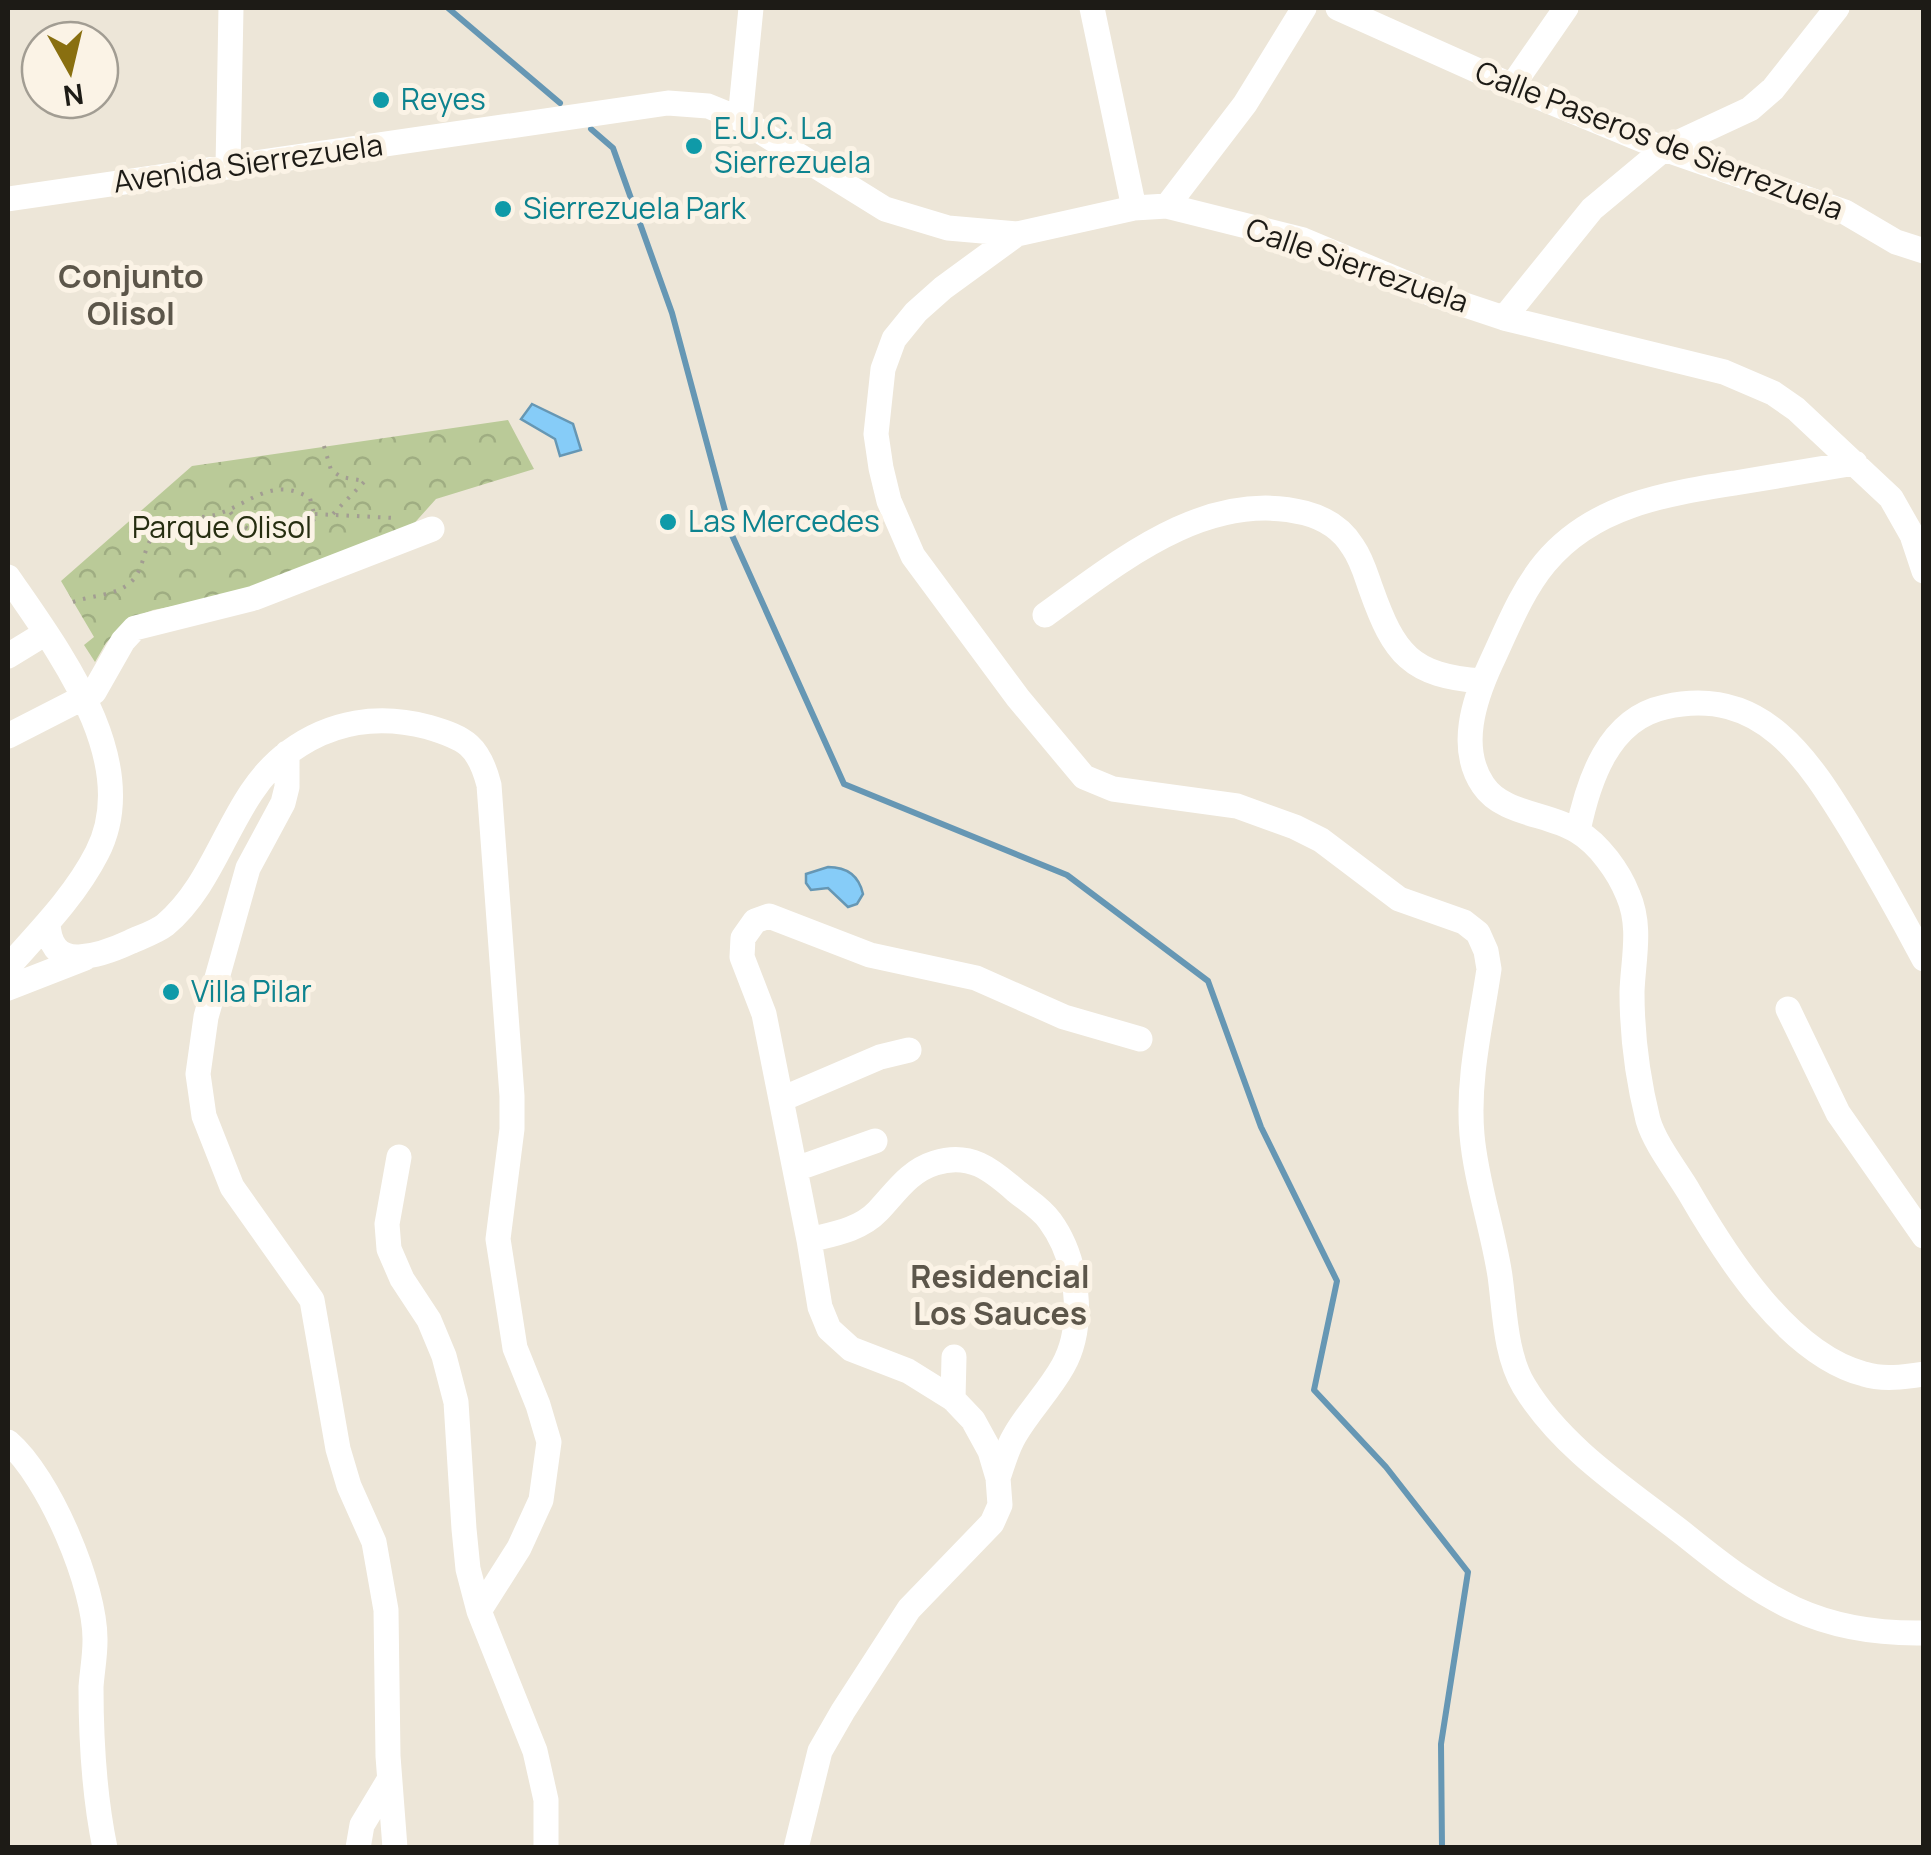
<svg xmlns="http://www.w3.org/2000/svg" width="1931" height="1855" font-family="Manrope,sans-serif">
	<defs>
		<pattern id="forest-crowns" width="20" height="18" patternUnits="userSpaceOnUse" patternTransform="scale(2.5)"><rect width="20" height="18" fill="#baca98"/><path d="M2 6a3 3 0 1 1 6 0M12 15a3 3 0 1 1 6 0" fill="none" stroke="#9fad82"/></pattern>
	</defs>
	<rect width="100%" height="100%" fill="#ede6d8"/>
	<path fill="url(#forest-crowns)" d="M508,420L534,469L436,499L410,528L226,596L153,610L129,619L106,643L95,662L84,645L94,637L61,581L192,466Z"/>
	<path fill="#86ccf8" stroke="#6697b4" stroke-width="2.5" d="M532,404L573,424L581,450L560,456L555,439L521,419Z
		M828,867C847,867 859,876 863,894L857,904L848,907L828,888L811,890L806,883V874Z"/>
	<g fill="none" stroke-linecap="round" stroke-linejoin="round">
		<path stroke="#6697b4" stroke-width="6" d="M448,8L560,103
			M591,129L613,148L672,313L731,533L844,784L1067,875L1208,981L1261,1127L1337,1281L1314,1390L1386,1467L1468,1572L1441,1744L1442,1848"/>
		<path stroke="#a29d92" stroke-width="4" stroke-dasharray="2.5 8" stroke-linecap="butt" d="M324,446L331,470L341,477L365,481L332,515
			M315,514L395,518
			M73,602C92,595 117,596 132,581C147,565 142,540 162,527C178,517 197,519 215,515C249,505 271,475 310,498L315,518C292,546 248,541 229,510"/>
		<path stroke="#fff" stroke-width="25" d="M1092,8L1134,208
			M1338,8L1512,86L1664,149L1845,212L1896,242L1924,251
			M1512,86L1566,8
			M740,119L751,8
			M228,167L231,8
			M8,199L668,103L708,106L740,119L885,209L948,228L1017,234L1134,208L1167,206L1303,240L1432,294L1504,318L1724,372L1773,393L1796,409L1891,498L1912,535L1924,571
			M1167,206L1245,104L1304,8
			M1017,234L943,288L916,312L894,339L883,369L876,434L881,468L889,501L913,556L1018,698L1084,777L1113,789L1237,806L1295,827L1321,840L1399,899L1464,922L1478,933L1486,951L1489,969C1481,1024 1467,1079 1472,1135C1476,1182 1493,1229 1500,1276C1505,1312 1505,1354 1524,1386C1562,1449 1629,1491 1685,1535C1764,1599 1818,1635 1924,1633
			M1504,318L1592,209L1664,149L1750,109L1773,89L1837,8
			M1855,463C1815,470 1775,476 1735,483C1665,494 1593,505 1545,563C1521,592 1507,629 1491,663C1474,700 1458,748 1483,785C1503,815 1548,813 1577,831C1599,844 1619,872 1628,895C1642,927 1633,960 1632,992C1632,1034 1638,1080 1648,1120C1655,1144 1676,1170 1689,1192C1726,1256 1788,1354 1864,1374C1883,1380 1904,1377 1924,1374
			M8,577C58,650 144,762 97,853C75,896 39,932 8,967
			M1045,615C1119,562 1207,488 1305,513C1324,518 1342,529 1353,547C1362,560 1366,575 1371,589C1394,654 1411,676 1482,681
			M8,656L44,634
			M8,736L94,692L123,641L135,628L254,598L432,529
			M287,753V787L283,803L248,868L206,1017L198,1074L204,1116L232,1187L312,1300L338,1449L349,1486L374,1542L386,1610L388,1756L395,1848
			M1578,831C1588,782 1608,719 1665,707C1762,685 1808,759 1852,831C1877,873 1901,916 1924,959
			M48,923C49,943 57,958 79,957C96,956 115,949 130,942C141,937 156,932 165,925C221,878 230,795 289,752C331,721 379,714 428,727C466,738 479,746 489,785L512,1096V1129L498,1239L515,1348L538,1405L549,1442L541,1500L519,1548L479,1611L535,1751L546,1800V1848
			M8,988L85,958
			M1788,1009L1838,1113L1924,1236
			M782,1099L880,1057L909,1050
			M399,1157L387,1224L389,1249L402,1279L429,1320L444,1356L456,1402L464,1529L468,1569L479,1611
			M796,1169L875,1141
			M809,1240L764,1014L742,957L743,938L755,921L769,916L870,955L976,978L1064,1017L1140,1039
			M953,1399L954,1357
			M8,1442C49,1477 96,1587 95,1641C95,1657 92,1672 91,1687C91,1741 94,1795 105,1848
			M358,1848L362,1825L389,1780
			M796,1848L820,1751L843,1711L909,1609L992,1523L1000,1505L998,1478L990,1451L973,1420L953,1399L908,1371L851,1349L829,1329L820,1307L809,1240C833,1234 860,1230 878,1211C896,1192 909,1171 935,1163C970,1152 991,1169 1016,1191C1027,1200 1042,1209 1050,1221C1078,1259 1086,1325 1063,1366C1049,1391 1029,1411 1015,1435C1007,1448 1003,1464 998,1478"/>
	</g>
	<g fill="#0f9aa8" stroke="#fbf3e6" stroke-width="4">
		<circle cx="381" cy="100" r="10"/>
		<circle cx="694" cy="146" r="10"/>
		<circle cx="503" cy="209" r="10"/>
		<circle cx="668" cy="522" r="10"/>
		<circle cx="171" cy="992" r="10"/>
	</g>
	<g text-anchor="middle" stroke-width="10" stroke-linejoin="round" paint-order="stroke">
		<g font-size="30" fill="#0d838f" stroke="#fbf3e6" text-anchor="start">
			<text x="401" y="110">Reyes</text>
			<text x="714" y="139">E.U.C. La<tspan x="714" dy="34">Sierrezuela</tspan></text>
			<text x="523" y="219">Sierrezuela Park</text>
			<text x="688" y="532">Las Mercedes</text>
			<text x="191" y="1002">Villa Pilar</text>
		</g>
		<g font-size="30" fill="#1d1b16" stroke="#fbf3e6">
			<text transform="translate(1659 141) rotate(21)" y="10">Calle Paseros de Sierrezuela</text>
			<text transform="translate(248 164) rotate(-8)" y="10">Avenida Sierrezuela</text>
			<text transform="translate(1357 266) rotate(19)" y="10">Calle Sierrezuela</text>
		</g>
		<g font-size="30" fill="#262e11" stroke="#fbf3e6">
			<text x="222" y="538">Parque Olisol</text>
		</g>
		<g font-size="32" font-weight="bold" fill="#5c564a" stroke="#fbf3e6">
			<text x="131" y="288">Conjunto<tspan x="131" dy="37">Olisol</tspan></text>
			<text x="1000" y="1288">Residencial<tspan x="1000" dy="37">Los Sauces</tspan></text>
		</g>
	</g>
	<rect width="1931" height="1855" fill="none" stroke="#1d1b16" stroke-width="20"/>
	<g transform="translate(70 70) rotate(172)"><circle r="48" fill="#fbf3e6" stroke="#a29d93" stroke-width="2.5"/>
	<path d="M0-8L18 38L0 25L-18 38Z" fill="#896f10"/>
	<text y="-15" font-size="28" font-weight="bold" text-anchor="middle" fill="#1d1b16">N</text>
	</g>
</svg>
